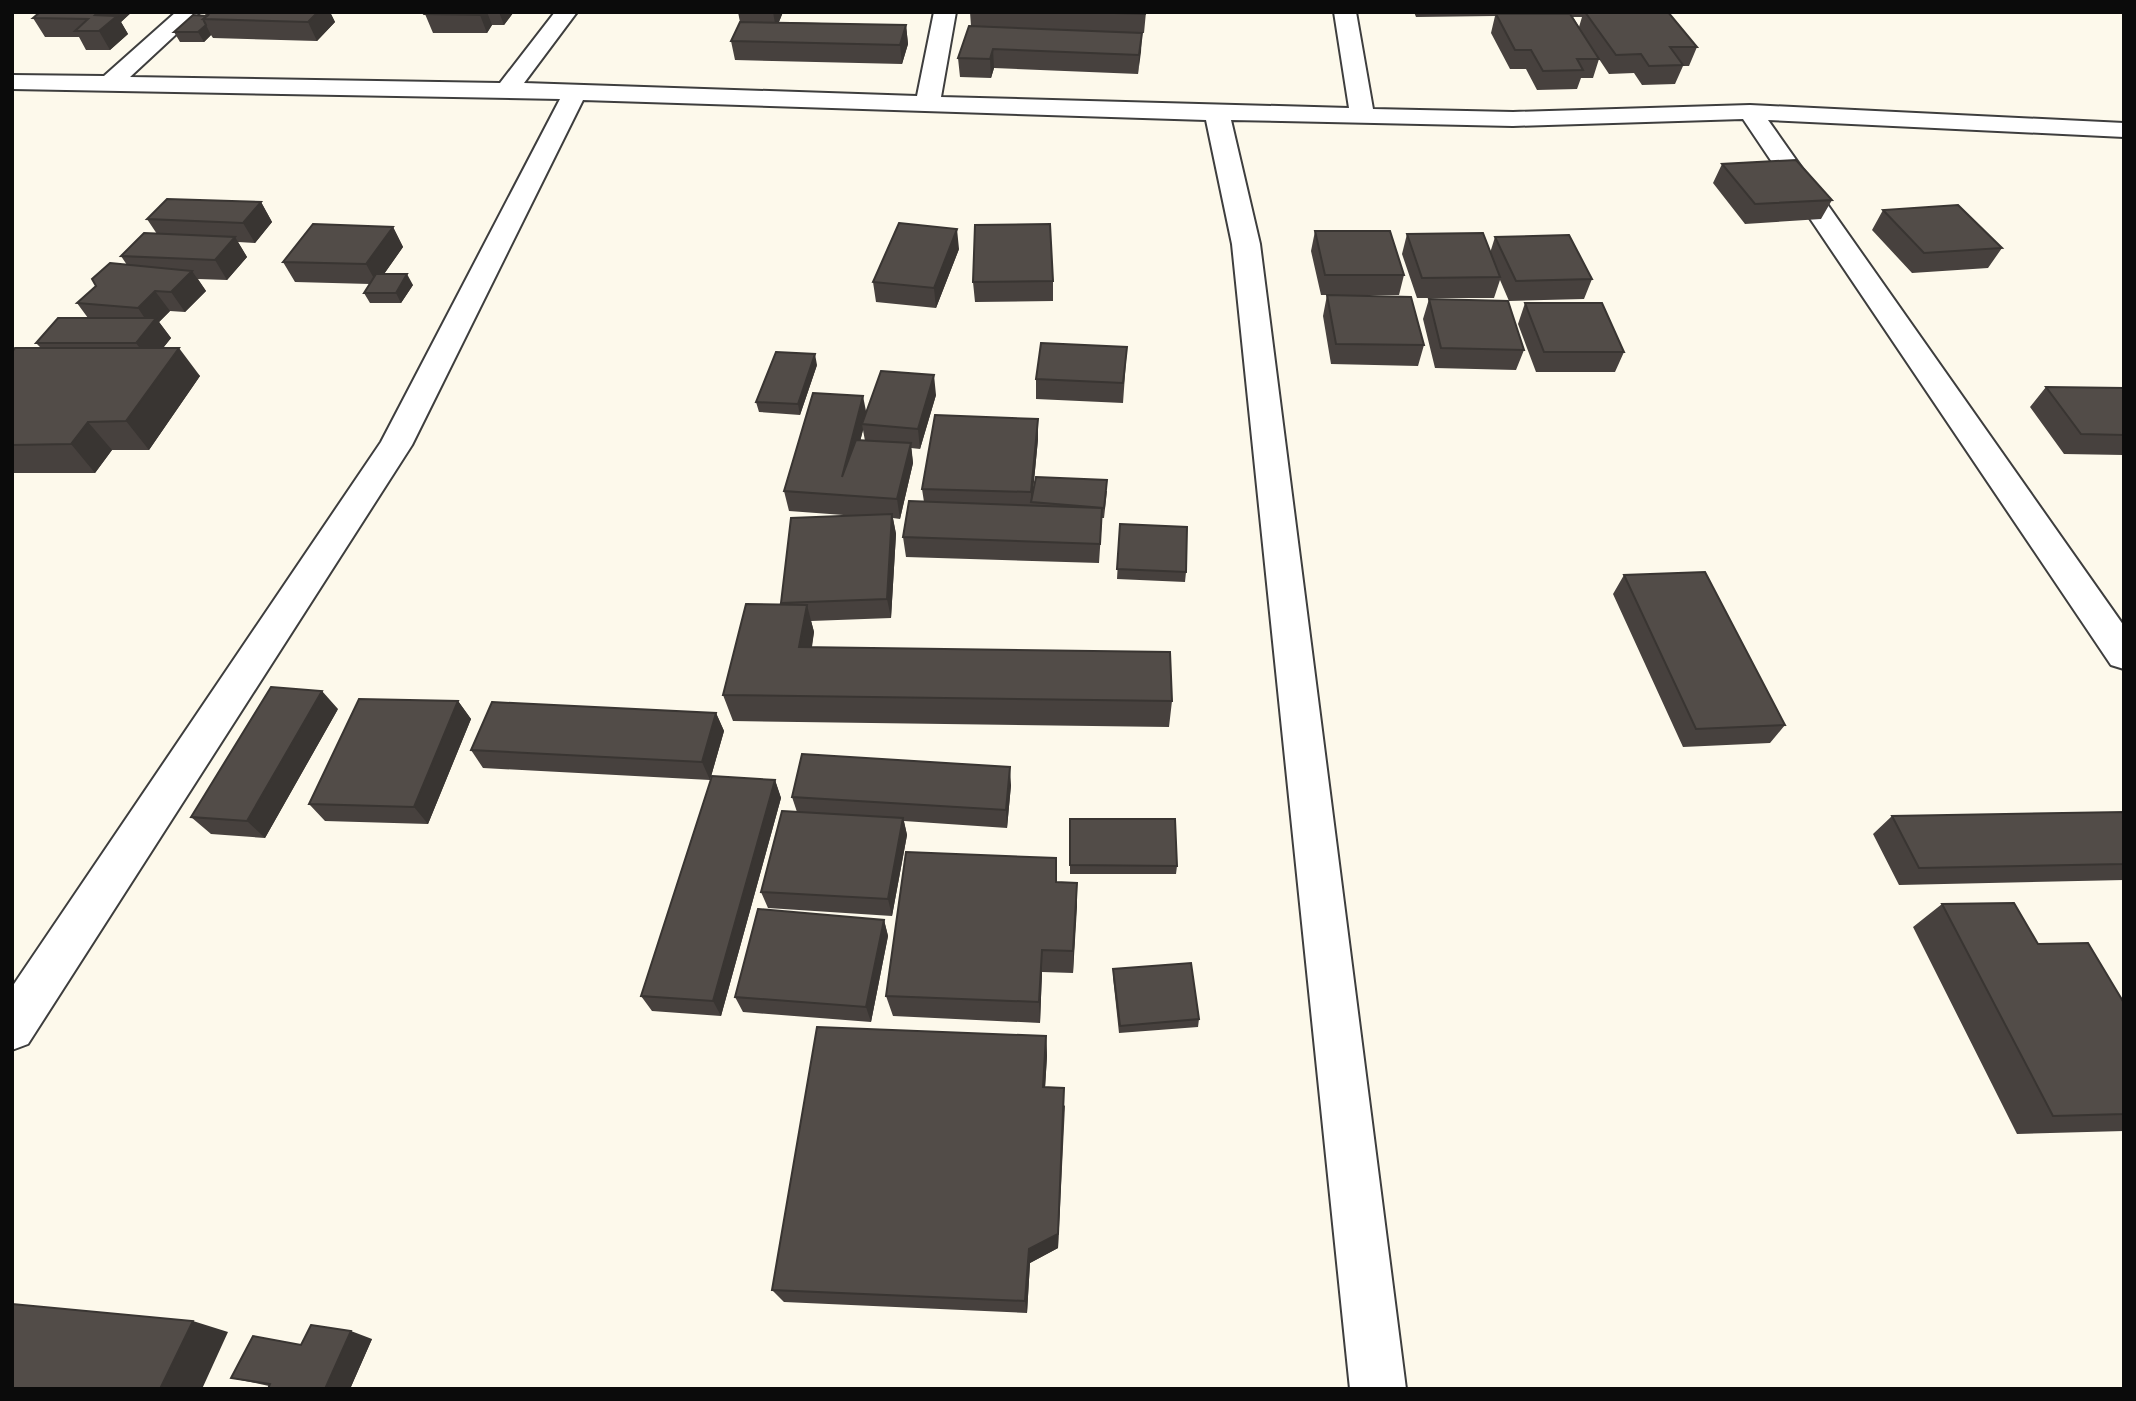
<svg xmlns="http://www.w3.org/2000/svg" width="2136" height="1401" font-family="'Noto Serif',serif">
	<rect width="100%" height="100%" fill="#fdf9eb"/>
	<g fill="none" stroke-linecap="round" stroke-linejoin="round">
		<g stroke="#3e3e3e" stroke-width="4">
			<path id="street" d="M176,12H200L130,77L500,83L555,12H577L524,83L917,96L934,12H956L941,97L1349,108L1334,12H1356L1373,109L1513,112L1750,105L2124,123V137L1768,120L2124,626V669L2111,665L1743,119L1513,126L1231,120L1260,244L1406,1389H1350L1232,244L1206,120L583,100L412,445L28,1044L12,1050V987L381,442L560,99L12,89V75L104,76Z"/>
		</g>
		<use href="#street" fill="#fff" fill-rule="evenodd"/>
	</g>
	<path fill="#47413e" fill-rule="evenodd" d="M40,12H131L121,22L128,34L110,50H86L79,37H45L33,18Z
		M204,12H330L335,22L317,41L213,38L211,35L204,42H180L174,32L206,16Z
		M427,12H512L513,13L504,25H492L487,33H433L425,14Z
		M738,12H783L779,22L906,25L908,44L902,64L735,60L731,41L740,22Z
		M970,12H1146L1144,33L1113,32L1142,33L1138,74L994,68L991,78L960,77L958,58L971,26Z
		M1414,12H1530L1529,14H1543L1542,12H1668L1697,47L1689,66H1683L1675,84L1642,85L1634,73L1609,74L1599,59L1593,78H1581L1577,89L1537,90L1526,69H1510L1491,33L1495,16L1416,17ZM1573,17H1582L1579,27Z
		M1722,164L1832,200L1821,219L1745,224L1713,183Z
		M261,202L272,222L255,243L238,242L247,257L227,280L198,279L206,291L185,312L170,311L159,322L171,338L163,348L200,376L149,450H112L95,473H12V352L41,348L36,343L88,318L77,303L127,265L121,256L157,234L147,219Z
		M1883,210L2002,248L1988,268L1912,273L1872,230Z
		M393,227L403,247L384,274L413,285L401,303H370L364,293L370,284L295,282L283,262Z
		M1315,231L1404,275L1399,295H1321L1311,251Z
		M1407,234L1490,253L1495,237L1592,279L1584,299L1509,301L1500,280L1494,298H1417L1402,254Z
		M959,249L936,308L876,302L873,282Z
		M1053,281V301L975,302L973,282Z
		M1327,295L1424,345L1418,366L1331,364L1323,316Z
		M1429,299L1524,350L1516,370L1435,368L1423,319Z
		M1525,303L1624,352L1615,372H1536L1518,324Z
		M1127,347L1123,403L1036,399V379Z
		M817,365L800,415L759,412L756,402Z
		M2046,387L2124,388V455L2064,454L2030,407Z
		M936,395L920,449L911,448L913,463L900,519L893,518L896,534L891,618L811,621L814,632L812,647L1172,701L1169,727L733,721L723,695L781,604V603L857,516L789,511L784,491L866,413ZM863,430L865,441H860Z
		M1038,419V439L1033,491H1107L1104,518H1102L1099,563L906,557L903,537L924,502L922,489Z
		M1120,524L1186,572L1185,582L1117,579Z
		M1624,575L1785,725L1770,743L1683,747L1613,594Z
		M458,701L471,719L428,824L325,821L309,804Z
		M338,709L265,838L211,834L191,817Z
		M716,713L724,731L710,780L483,768L471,750Z
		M775,780L781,798L721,1016L652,1011L641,996Z
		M1011,785L1007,828L904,821L907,835L892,916L768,908L761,892L797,812L792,797Z
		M2124,812V880L1899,885L1873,834L1892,816Z
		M1070,819L1177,866L1176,874H1070Z
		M1056,882L1077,883L1073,973L1042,972L1040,1023L893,1016L886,996Z
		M1942,904L2124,1003V1131L2017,1134L1913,927Z
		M884,920L888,936L871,1022L743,1012L735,997Z
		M1113,969L1199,1019L1198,1027L1119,1033L1113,977Z
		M1046,1036L1047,1056L1045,1087L1065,1106L1058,1248L1030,1263L1027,1313L784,1302L772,1290Z
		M372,1339L350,1389H268L269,1386L231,1378L301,1345Z"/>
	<path fill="#393532" d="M98,12L131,13L121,22L128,34L110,50L99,31L95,15Z
		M318,12H330L335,22L317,41L308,22Z
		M481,12H487L492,25L487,33L480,15Z
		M499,12L513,13L504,25Z
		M773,12H783L776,29Z
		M206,25L211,35L204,42L198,32Z
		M906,25L908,44L902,64L900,45Z
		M1142,33L1141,52L1138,74L1139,55Z
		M993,49L994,68L991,78L990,59Z
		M261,202L272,222L255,243L243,223Z
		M393,227L403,247L377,284L366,264Z
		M957,229L959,249L936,308L934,288Z
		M235,237L247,257L227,280L215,260Z
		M192,271L206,291L185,312L171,292Z
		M407,274L413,285L401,303L396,293Z
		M155,291L170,311L159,322L171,338L151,363L136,343L150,326L138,308Z
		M179,348L200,376L149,450L126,421Z
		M815,354L817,365L800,415L798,404Z
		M934,375L936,395L920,449L918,429Z
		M863,396L867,416L862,424L863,430L846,497L842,477Z
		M1038,419V439L1032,502H1031V492Z
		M88,422L112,450L95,473L71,444Z
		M911,443L913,463L900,519L897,499Z
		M892,514L896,534L891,618L887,599Z
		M807,605L814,632L807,674L799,647Z
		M322,691L338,709L265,838L247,821Z
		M458,701L471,719L428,824L414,807Z
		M716,713L724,731L710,780L702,762Z
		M1010,767L1011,785L1007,828L1006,810Z
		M775,780L781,798L721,1016L713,1001Z
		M903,818L907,835L892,916L888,899Z
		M1077,883V907L1073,973V951Z
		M884,920L888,936L871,1022L866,1007Z
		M1042,950V972L1040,1023L1039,1002Z
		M1046,1036L1047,1056L1044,1105L1043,1087Z
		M1064,1088L1058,1248L1030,1263L1027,1313L1025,1301L1029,1249Z
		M193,1321L228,1332L202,1389H160Z
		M351,1331L372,1339L350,1389H325Z"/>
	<path fill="#524c48" stroke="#393532" stroke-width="2" d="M40,12H98L95,15L117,16L99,31H75L88,19L33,18Z
		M211,12H318L308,22L203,19Z
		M427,12H481L480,15L425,14Z
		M1084,12H1146L1145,14Z
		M1585,12H1668L1697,47H1670L1683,65L1649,66L1641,54L1616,55Z
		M1496,14H1570L1599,59H1577L1583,70L1543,71L1531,50H1515Z
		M193,15L207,16L203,19L206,25L198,32H174Z
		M740,22L906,25L900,45L731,41Z
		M969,26L1142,33L1139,55L993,49L990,59L958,58Z
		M1796,160L1832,200L1755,204L1722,164Z
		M167,199L261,202L243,223L147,219Z
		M1958,205L2002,248L1924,253L1883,210Z
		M899,223L957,229L934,288L873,282Z
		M313,224L393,227L366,264L283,262Z
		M1050,224L1053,281L973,282L975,225Z
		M1315,231H1390L1404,275H1325Z
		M144,233L235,237L215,260L121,256Z
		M1483,233L1500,277L1422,278L1407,234Z
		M1569,235L1592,279L1516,281L1495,237Z
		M110,263L192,271L171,292L155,291L138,308L77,303L96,286L92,279Z
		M376,274H407L396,293H364Z
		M1327,295L1411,297L1424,345L1336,344Z
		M1429,299L1508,301L1524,350L1441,348Z
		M1525,303H1602L1624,352H1544Z
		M58,318H156L136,343H36Z
		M1041,343L1127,347L1123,383L1036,379Z
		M15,348H179L126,421L88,422L71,444L12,445V352Z
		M776,352L815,354L798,404L756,402Z
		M881,371L934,375L918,429L862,424Z
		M2046,387L2124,388V435L2081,434Z
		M813,393L863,396L842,477L856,440L911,443L897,499L784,491Z
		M935,415L1038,419L1031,492L922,489Z
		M1036,477L1107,480L1104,508L1031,502Z
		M909,501L1102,508L1100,544L903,537Z
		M892,514L887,599L781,603L791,518Z
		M1120,524L1187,527L1186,572L1117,569Z
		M1705,572L1785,725L1696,729L1624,575Z
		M746,604L807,605L799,647L1170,652L1172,701L723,695Z
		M271,687L322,691L247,821L191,817Z
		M359,699L458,701L414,807L309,804Z
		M492,702L716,713L702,762L471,750Z
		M802,754L1010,767L1006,810L792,797Z
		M712,776L775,780L713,1001L641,996Z
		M782,811L903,818L888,899L761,892Z
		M2124,812V864L1919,868L1892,816Z
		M1070,819H1175L1177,866L1070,865Z
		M906,852L1056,858V882L1077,883L1073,951L1042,950L1039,1002L886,996Z
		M2014,903L2038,944L2088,943L2124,1003V1114L2053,1116L1942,904Z
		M758,909L884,920L866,1007L735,997Z
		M1191,963L1199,1019L1120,1026L1113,969Z
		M817,1027L1046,1036L1043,1087L1064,1088L1058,1234L1029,1249L1025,1301L772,1290Z
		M12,1304L193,1321L160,1389H12Z
		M311,1325L351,1331L325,1389H268L270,1384L231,1378L253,1336L301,1345Z"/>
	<rect width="2136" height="1401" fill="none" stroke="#0b0b0b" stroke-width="28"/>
</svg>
